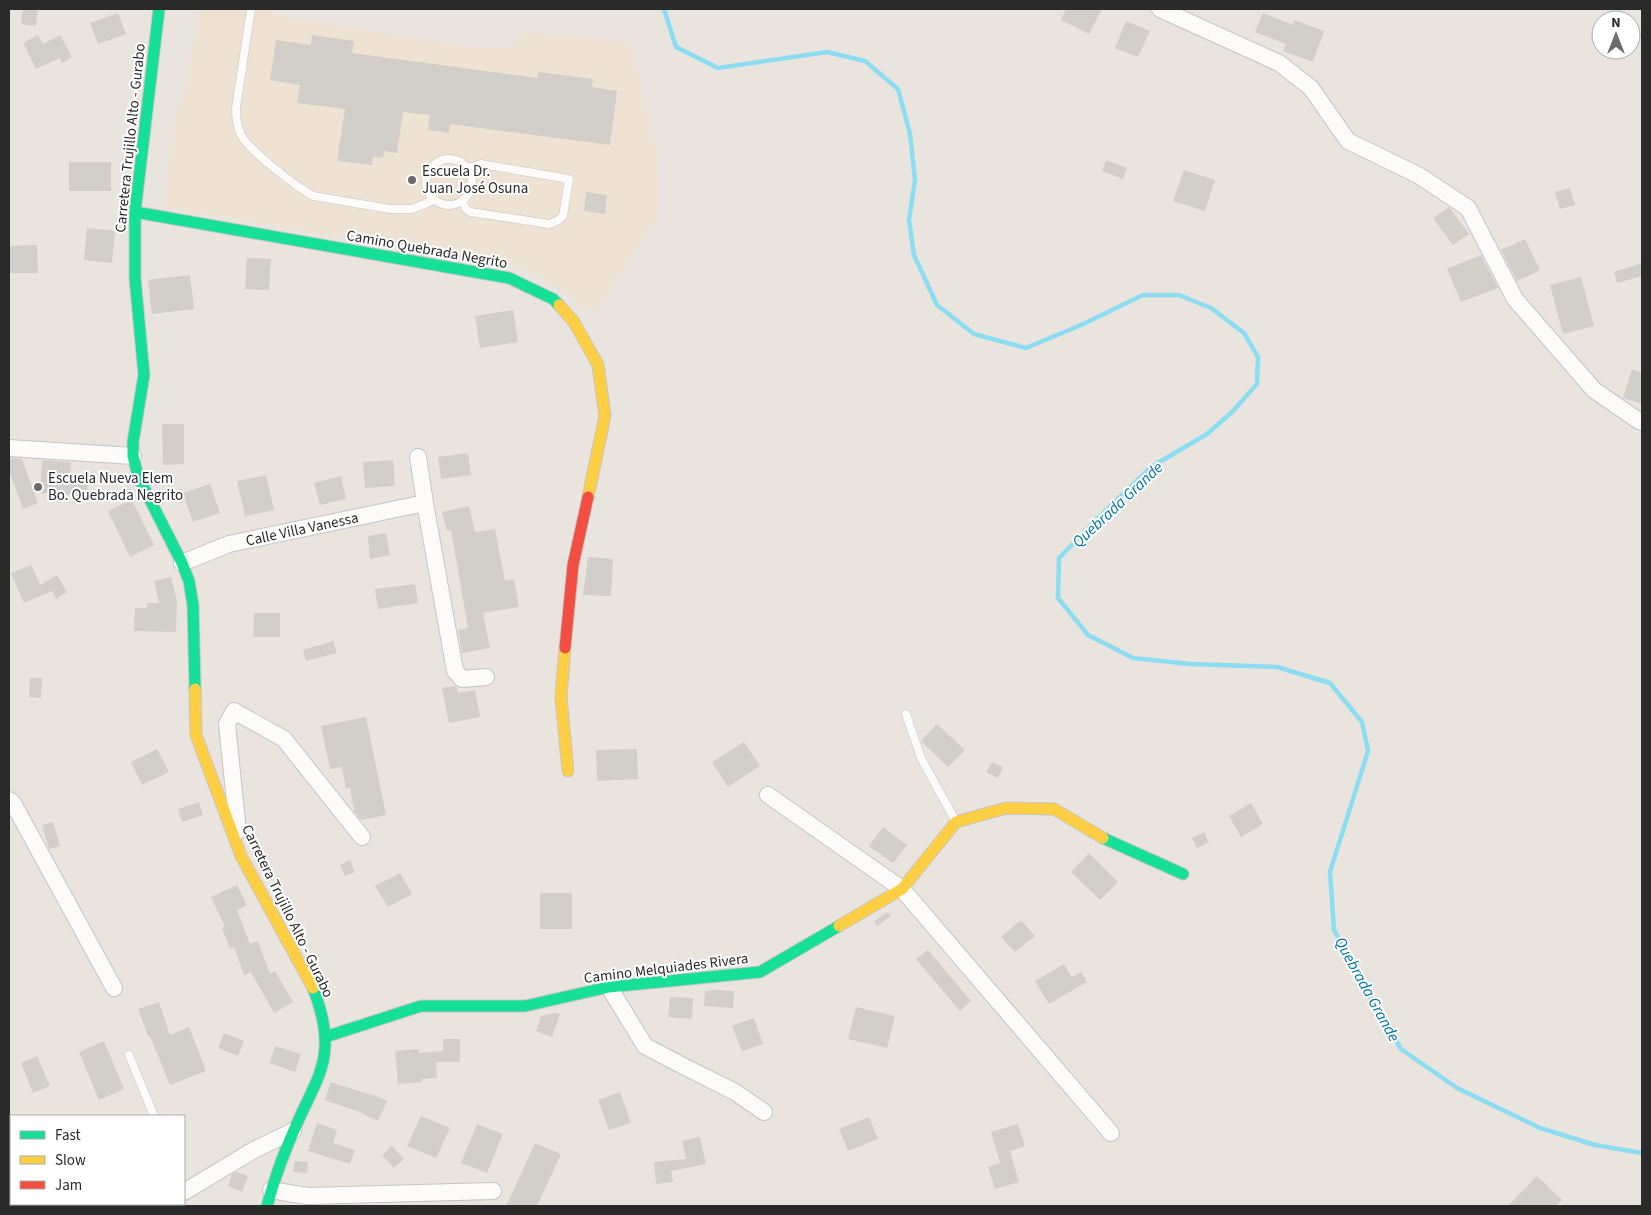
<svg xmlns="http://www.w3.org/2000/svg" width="1651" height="1215" font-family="'Source Sans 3',sans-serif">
	<rect width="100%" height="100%" fill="#eae4de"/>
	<path fill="#eee3d2" d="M192,9H274V15L476,48H505L530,32L630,42L657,154L658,215L595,314L539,276L513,264L163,207L177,108L184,92L197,26V16Z"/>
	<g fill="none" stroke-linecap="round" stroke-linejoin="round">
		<path stroke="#8cdcf2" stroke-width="4.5" d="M664,9L676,47L718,68L827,52L865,61L898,89L910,134L915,180L909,220L914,255L937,305L974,334L1026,348L1081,325L1143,295H1179L1211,308L1244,333L1258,357L1257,384L1232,412L1207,434L1151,467L1094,522L1059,558L1058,598L1088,635L1133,658L1190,664L1277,667L1330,683L1362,722L1368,751L1330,872L1334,930L1366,990L1401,1049L1457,1088L1540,1128L1595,1145L1642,1153"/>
	</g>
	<path fill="#d2ceca" d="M23,9H38L36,26L21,24Z
		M1066,9H1102L1089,34L1061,20Z
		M118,13L126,34L98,44L90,23Z
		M1263,13L1293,25L1294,20L1324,31L1313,62L1283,51L1286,44L1255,32Z
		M1126,21L1150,31L1138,57L1115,48Z
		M38,35L43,44L60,35L72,57L62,63L60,58L36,69L23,43Z
		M312,35L354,41L352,53L537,78L538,72L593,79L592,87L617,91L610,145L450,124L449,133L428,130L430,115L403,112L397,153L384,151L383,158L373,157L372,165L337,161L345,109L297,103L300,85L270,80L276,40L311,45Z
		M1106,160L1127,168L1123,179L1102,171Z
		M69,162H111V191H69Z
		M1184,170L1215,180L1205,211L1173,201Z
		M1570,188L1575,205L1560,209L1555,192Z
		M586,192L607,195L605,214L584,211Z
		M1449,207L1469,234L1453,245L1433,218Z
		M87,228L115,231L112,263L84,260Z
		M1525,239L1540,270L1517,281L1501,250Z
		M37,245L38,273H9V246Z
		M1481,255L1498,288L1461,302L1447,269Z
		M247,258L271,259L269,290L245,289Z
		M1642,263V276L1617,283L1614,272Z
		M190,275L194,309L152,314L148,280Z
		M1581,277L1594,326L1563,334L1550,285Z
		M513,310L518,342L480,348L475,316Z
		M1632,369L1642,373V404L1623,398Z
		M162,424H184V464L163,465Z
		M468,453L471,475L441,479L438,457Z
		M14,458L22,459L38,503L23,509L9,470V460Z
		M42,460L71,462L70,477L88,478L87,496L40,493Z
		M393,460L395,486L365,488L363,462Z
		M266,475L274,510L245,516L237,481Z
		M341,476L346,499L320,505L314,483Z
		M210,484L220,513L193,522L183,493Z
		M132,500L154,545L130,557L108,511Z
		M469,506L475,532L495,529L505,581L514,579L519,607L483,613L490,648L462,653L458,630L468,628L451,530L447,531L442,512Z
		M386,533L390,555L370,559L368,536Z
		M588,557L613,559L611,596L583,595Z
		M31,565L40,585L57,575L67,592L56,599L52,591L24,603L11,573Z
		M171,577L177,601L176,632L134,631L135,608H147V603H159L154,581Z
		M415,584L418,603L378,609L375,589Z
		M254,613H280V637H253Z
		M333,641L337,653L306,661L303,650Z
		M30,678H42L41,698L29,697Z
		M455,686L457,688L458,693L475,690L480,717L449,723L442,688Z
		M366,717L386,815L361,820L354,811L350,788L346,789L342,767L330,769L321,726Z
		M937,724L965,750L948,767L921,741Z
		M744,742L760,766L728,787L712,762Z
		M157,749L169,772L142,785L131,762Z
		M637,749L638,779L597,781L596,750Z
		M992,762L1003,767L998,778L986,772Z
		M199,802L203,815L182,822L178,809Z
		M1251,803L1263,824L1241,837L1229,816Z
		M53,822L60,846L49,849L42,825Z
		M883,827L907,845L893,863L869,846Z
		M1204,832L1209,842L1197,848L1192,838Z
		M1089,853L1118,882L1100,900L1071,872Z
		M350,860L355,872L345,876L340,865Z
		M400,873L412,894L388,907L375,886Z
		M237,885L247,905L237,910L250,944L258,941L270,974L275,971L293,1002L274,1013L251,972L244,975L234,947L230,949L222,928L225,927L211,897Z
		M540,893H572V929H540Z
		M888,912L891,916L877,926L874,921Z
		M1021,920L1035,936L1015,952L1001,937Z
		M928,950L971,1001L960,1011L916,959Z
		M1064,964L1072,977L1081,972L1087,982L1049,1004L1035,981Z
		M714,990L734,991L733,1008L704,1006L705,991Z
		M670,997L693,998L692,1019L668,1017Z
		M159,1002L170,1035L189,1027L206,1071L170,1085L150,1036H148L138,1009Z
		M856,1007L895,1016L887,1048L848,1039Z
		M555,1013L560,1014L552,1037L536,1031L541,1016Z
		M754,1018L763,1044L742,1051L732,1026Z
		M224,1033L244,1041L238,1056L218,1048Z
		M443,1039H460V1062H436L437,1078L421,1079L422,1082L398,1084L395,1051L419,1049V1053L443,1051Z
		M104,1041L124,1089L99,1100L79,1052Z
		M275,1046L301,1054L295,1072L270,1063Z
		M37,1056L50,1086L33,1093L21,1063Z
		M331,1082L371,1095L372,1094L387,1101L378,1121L363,1114V1113L325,1100Z
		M620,1092L631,1123L609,1130L598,1100Z
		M421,1116L450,1128L436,1158L407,1146Z
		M869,1117L878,1139L848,1151L839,1129Z
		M317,1123L337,1130L333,1143L355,1150L350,1164L308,1151Z
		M477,1124L503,1134L487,1173L461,1163Z
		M1018,1124L1025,1146L1010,1151L1019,1182L995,1189L988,1167L1000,1163L991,1132Z
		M700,1137L706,1164L671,1171L673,1182L656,1184L654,1162L686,1159L682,1141Z
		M535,1143L561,1154L537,1206H506Z
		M392,1146L404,1159L394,1168L382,1155Z
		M295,1161L308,1162L307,1173L293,1172Z
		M237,1172L248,1176L242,1192L228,1186L232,1174Z
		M1537,1176L1562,1200L1555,1206H1508Z"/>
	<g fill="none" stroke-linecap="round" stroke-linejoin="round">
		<g stroke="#c7c4c5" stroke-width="9">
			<path id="lane" d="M251,9L236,108C236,117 237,127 241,135C250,152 296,186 313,196L390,209H412L434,200
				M426 182a23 23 0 1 1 46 0a23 23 0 1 1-46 0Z
				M463,201L465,208L470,212L549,224L557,221L563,216L569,179L481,164L467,168
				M906,714L921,758L955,820
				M129,1055L154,1116
				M9,1154L11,1159
				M37,1204L38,1206"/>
		</g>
		<g stroke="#c7c4c5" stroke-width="18">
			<path id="street" d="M1160,9L1279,63L1311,88L1348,141L1418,175L1468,208L1515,299L1594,390L1639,421L1642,422
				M9,448L133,456
				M418,457L425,503L455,671L462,679L486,677
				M182,563L229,544L425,503
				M768,795L902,889L1111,1133
				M9,800L13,803L114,988
				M238,831L227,724L234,711L284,739L362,837
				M609,987L645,1046L685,1067L735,1092L764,1112
				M271,1190L307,1196L493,1191
				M184,1192L252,1151L293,1131
				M162,1206L166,1204"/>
		</g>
		<g stroke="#c7c4c5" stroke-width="13">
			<path id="fast" d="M159,9L135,212V278L144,375L133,442V456L138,476L182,563L189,581L193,605L195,689
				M135,212L509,278L553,299L559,305
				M1103,838L1183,874
				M325,1037L421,1006H525L609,987L760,972L839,926
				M267,1206C275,1176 286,1147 299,1119C309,1096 324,1073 325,1047C326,1027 320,1006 313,988"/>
		</g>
		<g stroke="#c7c4c5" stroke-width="13">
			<path id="slow" d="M559,305L574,322L598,365L605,416L588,497
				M565,648L561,697L568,771
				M195,689L196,735L241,856L313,988
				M839,926L902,889L956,822L1006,808L1054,809L1103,838"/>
		</g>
		<g stroke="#c7c4c5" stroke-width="13">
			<path id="jam" d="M565,648L573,565L588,497"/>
		</g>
		<use href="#lane" stroke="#fcfbfa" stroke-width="8"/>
		<use href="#street" stroke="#fcfbfa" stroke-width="16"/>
		<use href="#fast" stroke="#16e098" stroke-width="11"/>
		<use href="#slow" stroke="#ffcf43" stroke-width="11"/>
		<use href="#jam" stroke="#f24e42" stroke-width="11"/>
	</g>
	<g fill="#6d6b69" stroke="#fff" stroke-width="2">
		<circle cx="412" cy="180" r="5"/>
		<circle cx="38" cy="487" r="5"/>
	</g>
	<g text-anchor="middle" stroke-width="4" stroke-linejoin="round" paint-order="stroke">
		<g font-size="15" fill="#2a2a2a" stroke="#fff">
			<text transform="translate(130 138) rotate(-84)" y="5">Carretera Trujillo Alto - Gurabo</text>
			<text transform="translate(427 249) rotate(10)" y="5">Camino Quebrada Negrito</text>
			<text transform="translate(302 529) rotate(-12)" y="5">Calle Villa Vanessa</text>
			<text transform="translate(288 911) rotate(64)" y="5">Carretera Trujillo Alto - Gurabo</text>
			<text transform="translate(666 968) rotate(-7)" y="5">Camino Melquiades Rivera</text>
		</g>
		<g font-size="15" fill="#2a2a2a" stroke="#fff" text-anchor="start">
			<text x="422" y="176">Escuela Dr.<tspan x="422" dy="17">Juan José Osuna</tspan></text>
			<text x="48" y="483">Escuela Nueva Elem<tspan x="48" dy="17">Bo. Quebrada Negrito</tspan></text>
		</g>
		<g font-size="16" font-style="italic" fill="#0075a8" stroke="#fff">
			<text transform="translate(1117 504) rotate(-43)" y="6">Quebrada Grande</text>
			<text transform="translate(1368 989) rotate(61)" y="6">Quebrada Grande</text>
		</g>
	</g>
	<rect width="1651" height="1215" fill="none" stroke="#2a2a2a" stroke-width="20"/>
	<rect x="10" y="1115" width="175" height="90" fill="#ffffff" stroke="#aaaaaa"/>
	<rect x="20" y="1131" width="25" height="8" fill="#16e098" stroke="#aaaaaa"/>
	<text x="55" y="1140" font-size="15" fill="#2a2a2a">Fast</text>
	<rect x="20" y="1156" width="25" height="8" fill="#ffcf43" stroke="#aaaaaa"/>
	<text x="55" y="1165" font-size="15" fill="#2a2a2a">Slow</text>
	<rect x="20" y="1181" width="25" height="8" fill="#f24e42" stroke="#aaaaaa"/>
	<text x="55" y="1190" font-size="15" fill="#2a2a2a">Jam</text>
	<g transform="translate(1616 35)"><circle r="24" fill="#ffffff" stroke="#aaaaaa"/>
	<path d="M0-4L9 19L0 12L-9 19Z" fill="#6d6b69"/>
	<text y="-8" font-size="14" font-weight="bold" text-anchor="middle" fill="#2a2a2a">N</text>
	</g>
</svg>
